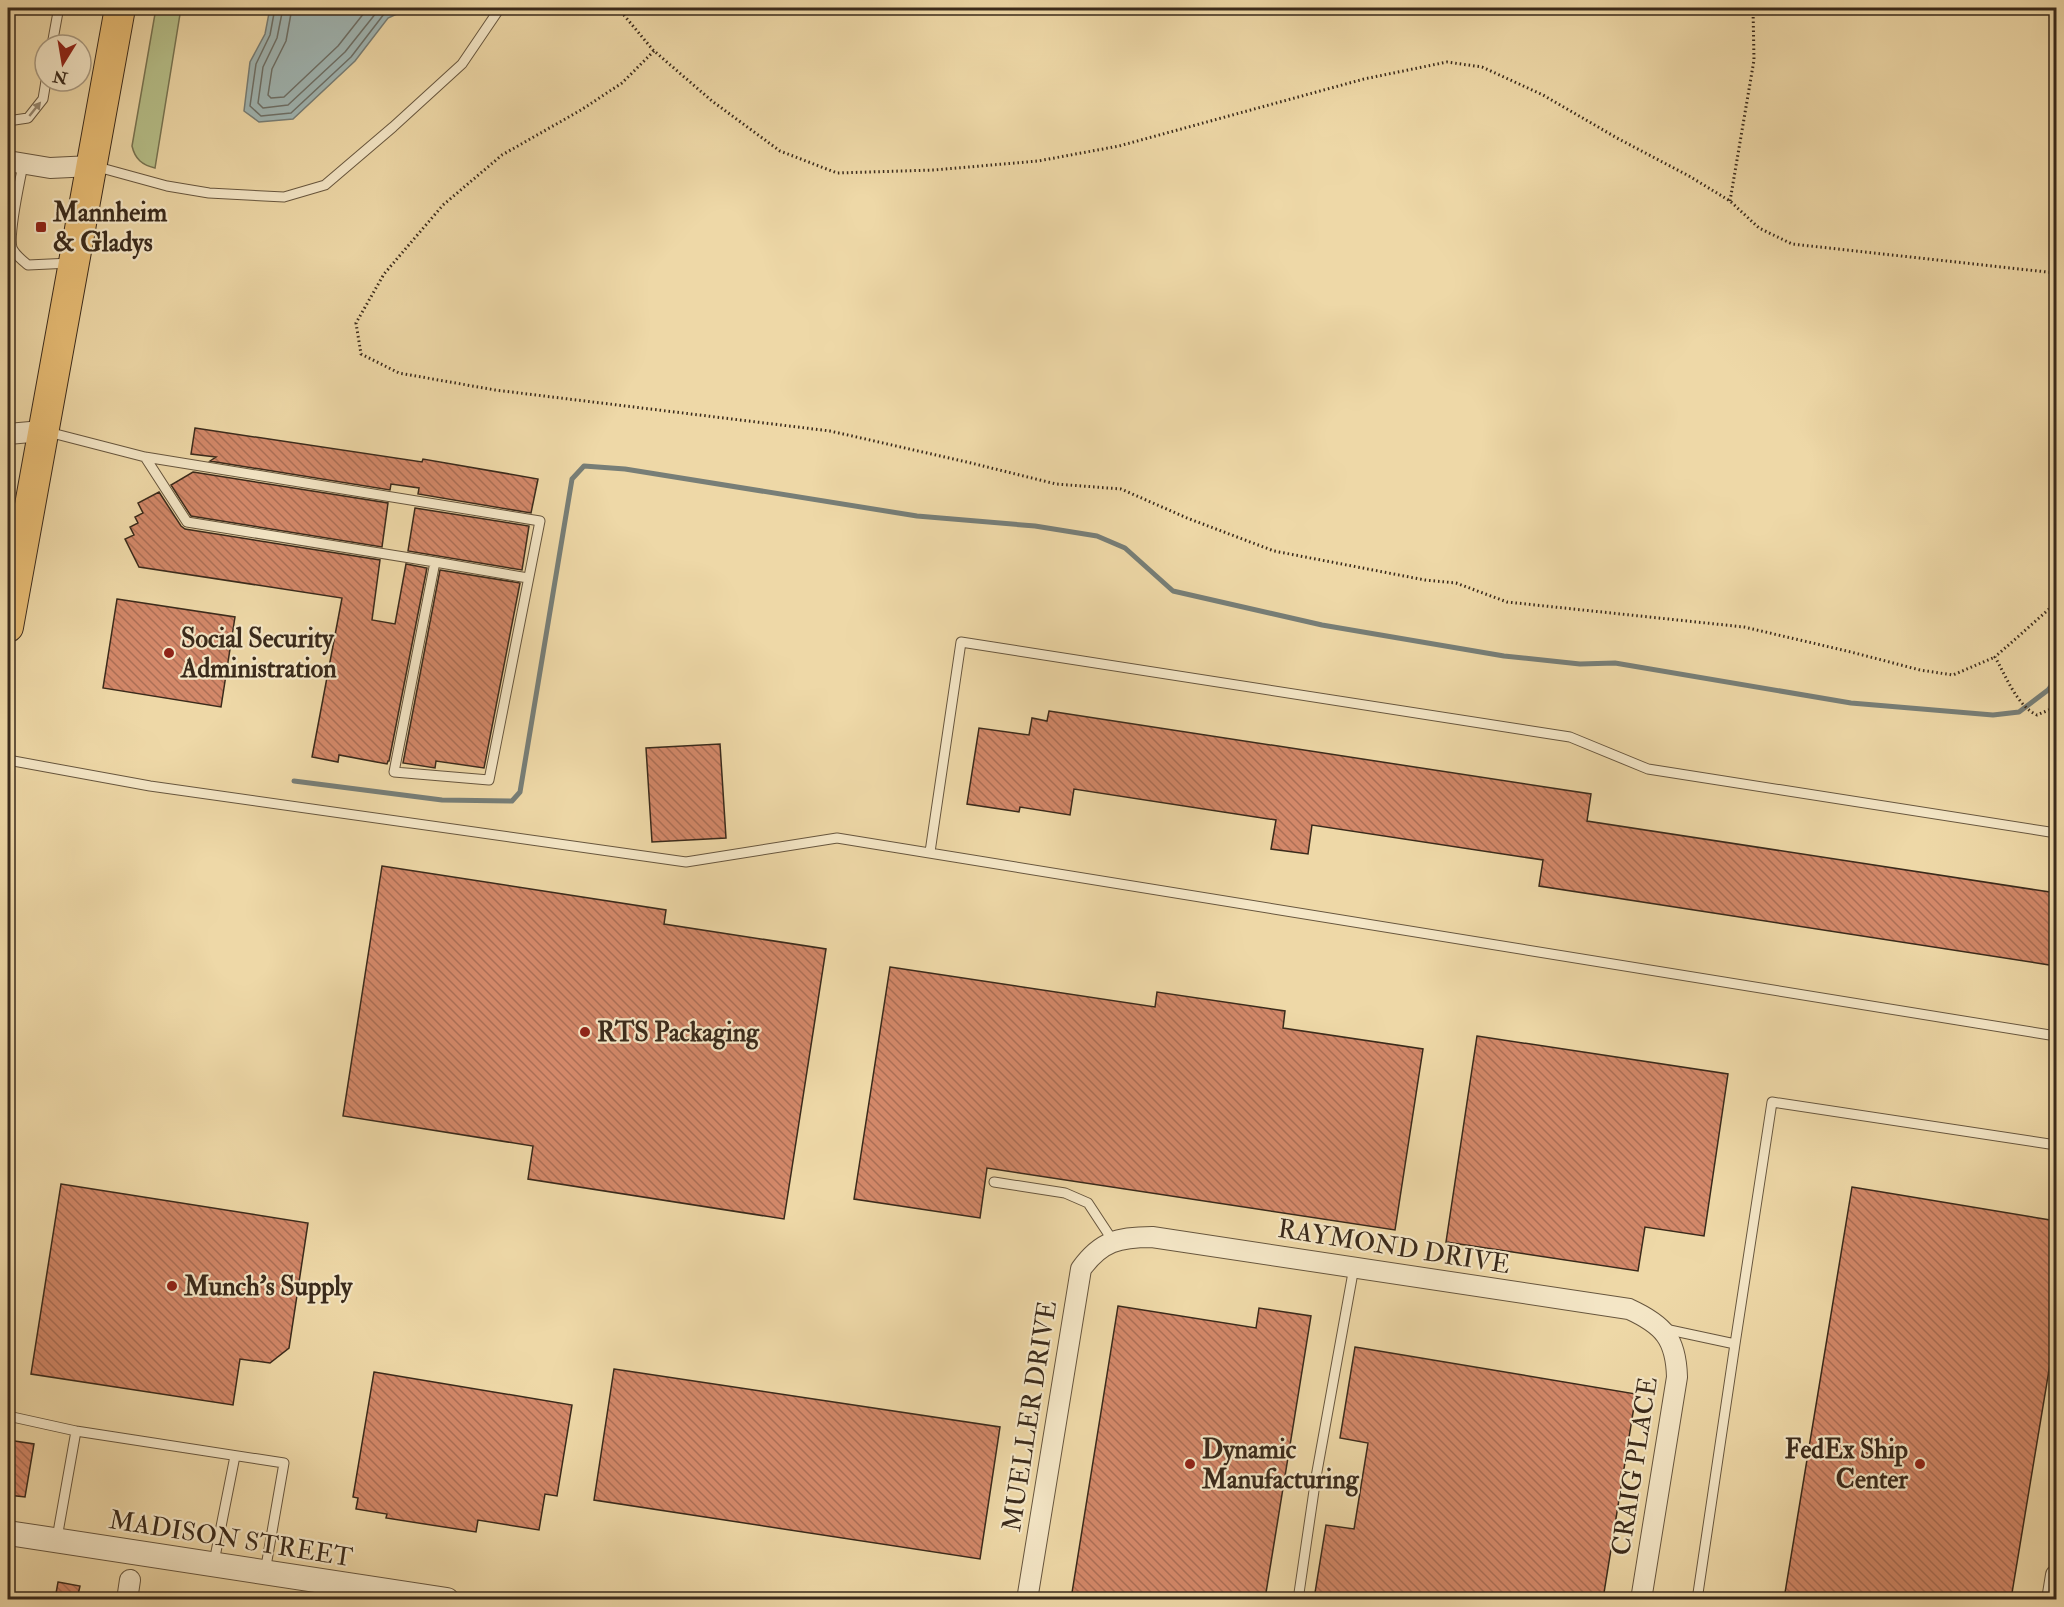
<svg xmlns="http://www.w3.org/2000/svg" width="2064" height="1607" font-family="'IM FELL Double Pica',serif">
	<defs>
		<pattern id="building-back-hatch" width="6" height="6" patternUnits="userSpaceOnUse" patternTransform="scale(1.5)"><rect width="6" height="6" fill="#d38869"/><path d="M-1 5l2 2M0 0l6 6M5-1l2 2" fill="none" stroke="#ac6f56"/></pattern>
	</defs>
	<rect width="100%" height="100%" fill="#eed8a7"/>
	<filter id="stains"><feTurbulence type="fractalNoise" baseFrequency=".00333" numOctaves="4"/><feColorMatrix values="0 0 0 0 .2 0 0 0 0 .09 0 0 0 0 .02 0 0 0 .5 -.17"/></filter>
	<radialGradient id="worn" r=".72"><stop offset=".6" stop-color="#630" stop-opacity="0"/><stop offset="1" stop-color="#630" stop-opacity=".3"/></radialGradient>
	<path fill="#b6bf89" stroke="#787452" stroke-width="1.5" d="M156,8H181L155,168C142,165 135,159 132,146Z"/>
	<path fill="#a0b6b4" stroke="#777e77" stroke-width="1.5" d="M270,8H410L388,18L355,61L293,119L259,122L244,111L250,62L265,34Z"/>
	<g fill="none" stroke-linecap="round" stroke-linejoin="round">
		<path stroke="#6d7068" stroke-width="1.5" d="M275,8L270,35L256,64L250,106L261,116L291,113L351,57L384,14L397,8
			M283,8L277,38L263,67L258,103L263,108L288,105L345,52L380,8
			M292,8L286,41L272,69L268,95L271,98L284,97L338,46L368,8"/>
		<path stroke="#777e77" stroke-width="5" d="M294,781L442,800L512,801L520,792L572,479L584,466L625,469L917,516L1035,526L1097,536L1125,548L1173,591L1322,625L1504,656L1580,664L1615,663L1851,703L1993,715L2019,712L2048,690L2056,680"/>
	</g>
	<path fill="url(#building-back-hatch)" stroke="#3a2a1b" stroke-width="1.5" d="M195,428L422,462L423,459L538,479L531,513L418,494L419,488L391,484L390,490L210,461L216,457L191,454Z
		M193,472L388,503L382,547L191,516L171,485Z
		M159,492L181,526L185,529L380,560L372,620L395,624L406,564L427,568L389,761H388L387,764L339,755L338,762L312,757L342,598L139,567L125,539L134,535L130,527L138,523L135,517L143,513L138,503Z
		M415,508L529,526L522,570L408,551Z
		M440,570L520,583L484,768L436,761L435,768L403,763Z
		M117,599L235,617L221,707L103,688Z
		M1049,711L1591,794L1587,821L2056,893V966L1539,886L1543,860L1312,825L1308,854L1271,849L1276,820L1074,789L1070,815L1020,807L1019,812L967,804L979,728L1029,735L1032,718L1047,721Z
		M720,744L726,838L652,842L646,748Z
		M382,866L666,910L664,924L826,949L784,1219L528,1179L533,1146L343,1116Z
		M890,967L1155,1007L1157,992L1285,1011L1283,1028L1423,1049L1395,1230L987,1168L980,1218L854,1199Z
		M1477,1036L1728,1074L1704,1236L1645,1227L1638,1271L1446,1242Z
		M61,1184L308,1223L289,1348L270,1363L240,1359L233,1405L31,1374Z
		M1852,1187L2056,1221V1328L2011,1599H1784Z
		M1118,1306L1256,1328L1259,1308L1311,1316L1265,1599H1071Z
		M1355,1347L1636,1394L1603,1599H1314L1326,1525L1354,1529L1368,1443L1340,1438Z
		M614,1369L1000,1427L980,1559L594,1500Z
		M374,1372L572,1405L557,1496L545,1494L539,1530L478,1520L476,1532L386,1518L387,1514L356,1509L358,1498L353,1497Z
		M8,1440L34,1444L25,1497L8,1495Z
		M58,1582L80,1586L77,1599H55Z"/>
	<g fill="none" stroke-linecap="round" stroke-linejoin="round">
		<g stroke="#67563e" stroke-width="11">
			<path id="service" d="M52,45L58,12L61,8
				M8,121L28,118L43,99L46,81
				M23,164C20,182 8,232 12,248C15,255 22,260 28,265L71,263
				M94,166L167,186L209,193L284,197L325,185L393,127L462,64L500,8
				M48,432L145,457L540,521L489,780L394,772L435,562L187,522L145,457
				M435,562L528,578
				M8,760L150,786L686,862L837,838L2056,1036
				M930,852L961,642L1570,737L1648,769L2056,833
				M994,1182L1065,1193L1088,1203L1113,1241
				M1665,1329L1735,1344L1772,1102L2056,1145
				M8,1416L76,1431L284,1463L265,1572
				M57,1538L76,1431
				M214,1562L235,1456
				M1298,1600L1316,1477L1354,1267
				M1697,1600L1735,1344"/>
		</g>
		<g stroke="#67563e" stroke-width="22">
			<path id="minor" d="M8,161L50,168L92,166
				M8,434L42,431
				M127,1600L130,1580
				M1027,1600L1081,1269C1101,1241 1119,1237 1152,1237L1629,1309C1664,1325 1676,1339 1677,1377L1641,1600
				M2052,1600L2056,1575"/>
		</g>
		<g stroke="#67563e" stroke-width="26">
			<path id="tertiary" d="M8,1533L447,1600"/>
		</g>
		<g stroke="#3a2a1b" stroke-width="32">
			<path id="primary" d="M8,627L120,8"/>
		</g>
		<path stroke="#3a2a1b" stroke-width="3" stroke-dasharray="1.5 3" stroke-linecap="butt" d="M618,8L653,50L712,101L780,151L837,173L934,170L1038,161L1119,146L1364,79L1447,62L1482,67L1543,95L1617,138L1689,176L1730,201L1759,228L1792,244L2056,273
			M654,51L622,83L581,110L502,155L443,205L384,274L356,323L361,354L399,373L495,390L830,431L971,463L1056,484L1121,489L1187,518L1274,551L1425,580L1456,583L1507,602L1744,627L1851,652L1920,670L1953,675L1995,657
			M1730,201L1754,60L1753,8
			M2056,603L1995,657C2006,676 2017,706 2037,715L2056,707"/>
		<use href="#service" stroke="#f4e6c6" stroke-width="9"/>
		<use href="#minor" stroke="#f4e6c6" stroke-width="20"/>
		<use href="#tertiary" stroke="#f4e6c6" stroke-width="24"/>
		<use href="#primary" stroke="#e7bc74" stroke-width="30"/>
	</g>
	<defs><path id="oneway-solid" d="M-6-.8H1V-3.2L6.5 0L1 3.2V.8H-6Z" transform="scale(1.5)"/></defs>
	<use fill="#978870" href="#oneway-solid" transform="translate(35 109) rotate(-51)"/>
	<g fill="#8f2418" stroke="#f4e6c6" stroke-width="2">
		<rect x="35" y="221" width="12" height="12" rx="3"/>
		<circle cx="169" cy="653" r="6"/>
		<circle cx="585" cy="1032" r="6"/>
		<circle cx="172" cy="1286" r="6"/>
		<circle cx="1190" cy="1464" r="6"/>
		<circle cx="1920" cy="1464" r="6"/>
	</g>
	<g text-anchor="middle" stroke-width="4.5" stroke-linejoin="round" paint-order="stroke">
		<g font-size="26" font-weight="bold" fill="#3a2a1b" stroke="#f4e6c6" text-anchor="start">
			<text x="53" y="221">Mannheim<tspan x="53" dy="30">&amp; Gladys</tspan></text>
			<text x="181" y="647">Social Security<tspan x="181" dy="30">Administration</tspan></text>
			<text x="597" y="1041">RTS Packaging</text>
			<text x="184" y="1295">Munch's Supply</text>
			<text x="1202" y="1458">Dynamic<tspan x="1202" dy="30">Manufacturing</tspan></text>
			<text x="1908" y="1458" text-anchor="end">FedEx Ship<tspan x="1908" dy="30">Center</tspan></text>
		</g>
		<g font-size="26" fill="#3a2a1b" stroke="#f4e6c6">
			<text transform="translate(1394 1246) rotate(9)" y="9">RAYMOND DRIVE</text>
			<text transform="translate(1029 1416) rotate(-81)" y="9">MUELLER DRIVE</text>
			<text transform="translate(1634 1466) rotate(-81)" y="9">CRAIG PLACE</text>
			<text transform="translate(231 1538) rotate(9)" y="9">MADISON STREET</text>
		</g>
	</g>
	<rect width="2064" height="1607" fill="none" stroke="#eed8a7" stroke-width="30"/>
	<rect x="9" y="9" width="2046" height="1589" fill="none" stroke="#3a2a1b" stroke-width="3"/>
	<rect x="15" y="15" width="2034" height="1577" fill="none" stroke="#3a2a1b" stroke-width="1.5"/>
	<g transform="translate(63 63) rotate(191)"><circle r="28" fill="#f4e6c6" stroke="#aa9b82" stroke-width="1.5"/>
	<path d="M0-4.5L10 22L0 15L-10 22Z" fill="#8f2418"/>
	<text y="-9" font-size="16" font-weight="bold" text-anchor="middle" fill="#3a2a1b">N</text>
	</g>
	<rect width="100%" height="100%" filter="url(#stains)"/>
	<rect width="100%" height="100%" fill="url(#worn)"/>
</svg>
